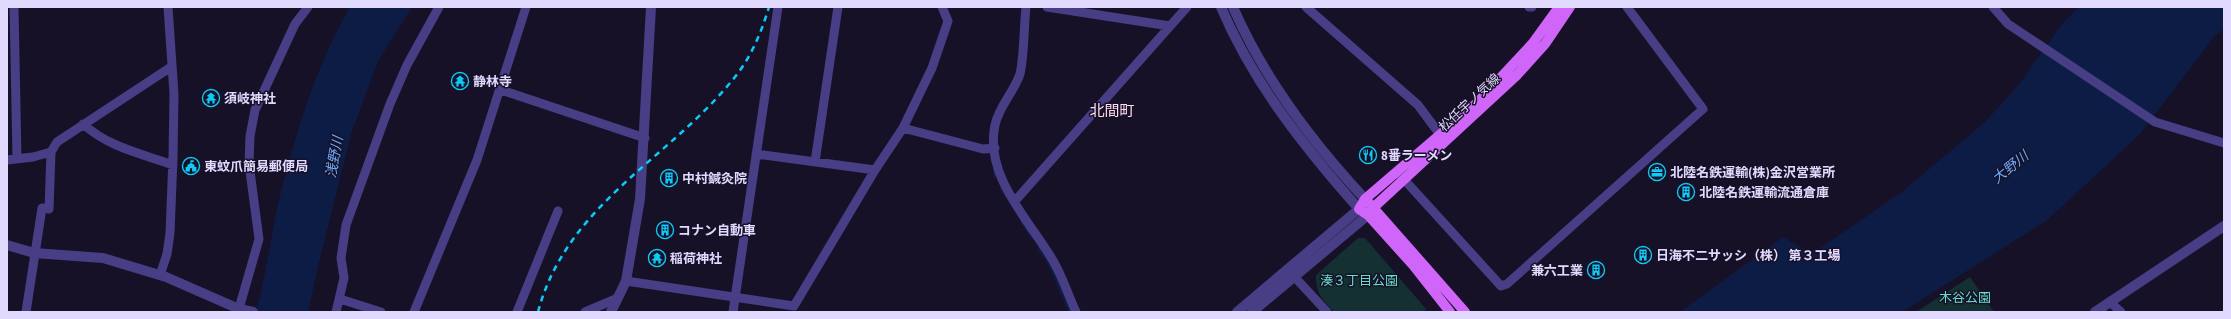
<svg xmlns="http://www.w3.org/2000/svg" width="2231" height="319" font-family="'Source Sans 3','Noto Sans JP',sans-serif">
	<rect width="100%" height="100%" fill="#171128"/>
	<path fill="#143032" d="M1358,238H1365L1426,309L1423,312H1334C1323,300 1315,293 1316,275Z
		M1970,277L1994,312H1916Z"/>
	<path fill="#0d1c45" d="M350,7H412L378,61L351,134L319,262L308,312H256C267,273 271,232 281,192C297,129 317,64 350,7Z
		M2079,7H2224V28L2213,38L2140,134L2046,221L1902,312H1680L1783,237L1812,254L1903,191L1986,121L2020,83L2062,24Z"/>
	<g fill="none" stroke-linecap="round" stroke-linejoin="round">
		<path stroke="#0d1c45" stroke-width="2.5" d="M994,169L995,177
			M1001,188L1006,196
			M1021,221L1032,238
			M1038,248L1048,262L1070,312"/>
		<path stroke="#473e85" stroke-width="9" d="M14,7L17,159
			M1026,7C1024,25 1024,58 1020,74C1014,92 999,106 995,125C984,176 1029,220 1052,259C1062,275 1068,295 1076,312
			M1047,7L1170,26
			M1306,7L1418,105L1444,140
			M1529,7H1532
			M1993,7L2008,24L2155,122L2224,143
			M501,90L645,138
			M83,124C110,148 140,153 173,165
			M903,128L983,149L995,148
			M756,154L875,170
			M7,160L33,157L51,152
			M815,162L838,7
			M1400,175L1501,286L1507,284L1703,109L1627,7
			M1015,201L1187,7
			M1290,272L1327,312
			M160,275L167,254L170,233L173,158L174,94L168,7
			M626,281L794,306L875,170L903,128L932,68L948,21L942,7
			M340,299L381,312
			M2110,302L2121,312
			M26,312L42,208L49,209L51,152L57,142L171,67
			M238,312L259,239L249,164L250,136L255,110L295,24L308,7
			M336,312L344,278L341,258L346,225L390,104L407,65L439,7
			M414,312L477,160L526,7
			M517,312L558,211
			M585,312L618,298
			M733,312L778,7"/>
		<path stroke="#473e85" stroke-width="10" d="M1221,7C1253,83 1305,148 1359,209L1237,312
			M1233,7C1264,79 1312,142 1365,199
			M7,245L34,253L103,258L166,277L239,309L253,312
			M611,312L626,281L640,199L651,7
			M1252,312L1368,215
			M2095,312L2224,226"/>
		<path stroke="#cf65f9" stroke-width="10" d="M1369,203L1465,312
			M1368,215L1374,207L1517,75L1545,44L1570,7
			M1450,312L1413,265L1368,215L1359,209L1365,199L1478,102L1533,43L1559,7"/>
		<path stroke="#0dcaf6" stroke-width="2.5" stroke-dasharray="6 5" stroke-linecap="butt" d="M538,312C567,202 674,157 738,73C753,53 762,30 769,7"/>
	</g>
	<defs>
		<g id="temple-ring" transform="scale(0.9)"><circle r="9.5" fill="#171128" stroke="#0dcaf6" stroke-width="1.5"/><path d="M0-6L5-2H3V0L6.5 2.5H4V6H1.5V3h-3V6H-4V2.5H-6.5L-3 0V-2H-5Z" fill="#0dcaf6"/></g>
		<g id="restaurant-ring" transform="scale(0.9)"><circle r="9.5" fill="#171128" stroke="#0dcaf6" stroke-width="1.5"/><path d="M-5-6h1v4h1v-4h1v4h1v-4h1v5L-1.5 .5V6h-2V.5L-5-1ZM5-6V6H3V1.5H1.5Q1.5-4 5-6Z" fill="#0dcaf6"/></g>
		<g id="civic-ring" transform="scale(0.9)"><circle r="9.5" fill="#171128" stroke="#0dcaf6" stroke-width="1.5"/><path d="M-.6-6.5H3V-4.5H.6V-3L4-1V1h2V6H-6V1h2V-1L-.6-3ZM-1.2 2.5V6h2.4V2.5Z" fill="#0dcaf6"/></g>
		<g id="office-ring" transform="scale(0.9)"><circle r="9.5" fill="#171128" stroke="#0dcaf6" stroke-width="1.5"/><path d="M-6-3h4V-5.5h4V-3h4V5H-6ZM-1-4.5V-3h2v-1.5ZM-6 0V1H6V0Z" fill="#0dcaf6"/></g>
		<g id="building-ring" transform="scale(0.9)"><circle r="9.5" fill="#171128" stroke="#0dcaf6" stroke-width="1.5"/><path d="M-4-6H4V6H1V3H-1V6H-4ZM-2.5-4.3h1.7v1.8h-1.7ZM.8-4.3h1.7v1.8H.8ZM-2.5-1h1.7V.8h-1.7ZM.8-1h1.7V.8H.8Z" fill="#0dcaf6"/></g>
	</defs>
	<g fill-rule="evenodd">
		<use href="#temple-ring" x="460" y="81"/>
		<use href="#temple-ring" x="211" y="98"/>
		<use href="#restaurant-ring" x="1368" y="155"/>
		<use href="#civic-ring" x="191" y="166"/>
		<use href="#office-ring" x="1657" y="172"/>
		<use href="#building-ring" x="669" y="178"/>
		<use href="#building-ring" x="1686" y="192"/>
		<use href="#building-ring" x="665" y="230"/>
		<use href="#building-ring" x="1643" y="255"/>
		<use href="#temple-ring" x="657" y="258"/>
		<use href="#building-ring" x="1596" y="270"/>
	</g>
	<g text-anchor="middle" stroke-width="3" stroke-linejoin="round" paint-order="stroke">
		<g font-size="13" font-weight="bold" fill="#e1d9fe" stroke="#171128" text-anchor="start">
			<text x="473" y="86">静林寺</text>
			<text x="224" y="103">須岐神社</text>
			<text x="1381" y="160">8番ラーメン</text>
			<text x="204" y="171">東蚊爪簡易郵便局</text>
			<text x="1670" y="177">北陸名鉄運輸(株)金沢営業所</text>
			<text x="682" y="183">中村鍼灸院</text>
			<text x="1699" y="197">北陸名鉄運輸流通倉庫</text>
			<text x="678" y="235">コナン自動車</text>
			<text x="1656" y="260">日海不二サッシ（株） 第３工場</text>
			<text x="670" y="263">稲荷神社</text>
			<text x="1583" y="275" text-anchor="end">兼六工業</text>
		</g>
		<g font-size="13" fill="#e1d9fe" stroke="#171128">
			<text transform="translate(1469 102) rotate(-43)" y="5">松任宇ノ気線</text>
		</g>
		<g font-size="13" fill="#67dcca" stroke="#171128">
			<text x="1359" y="285">湊３丁目公園</text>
			<text x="1965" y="302">木谷公園</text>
		</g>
		<g font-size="14" font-style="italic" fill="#6babfa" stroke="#171128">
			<text transform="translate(334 157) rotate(-80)" y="5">浅野川</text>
			<text transform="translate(2010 167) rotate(-39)" y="5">大野川</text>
		</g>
		<g font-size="15" fill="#fedbee" stroke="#171128">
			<text x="1112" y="116">北間町</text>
		</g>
	</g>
	<rect width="2231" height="319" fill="none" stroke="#e1d9fe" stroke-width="16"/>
</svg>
